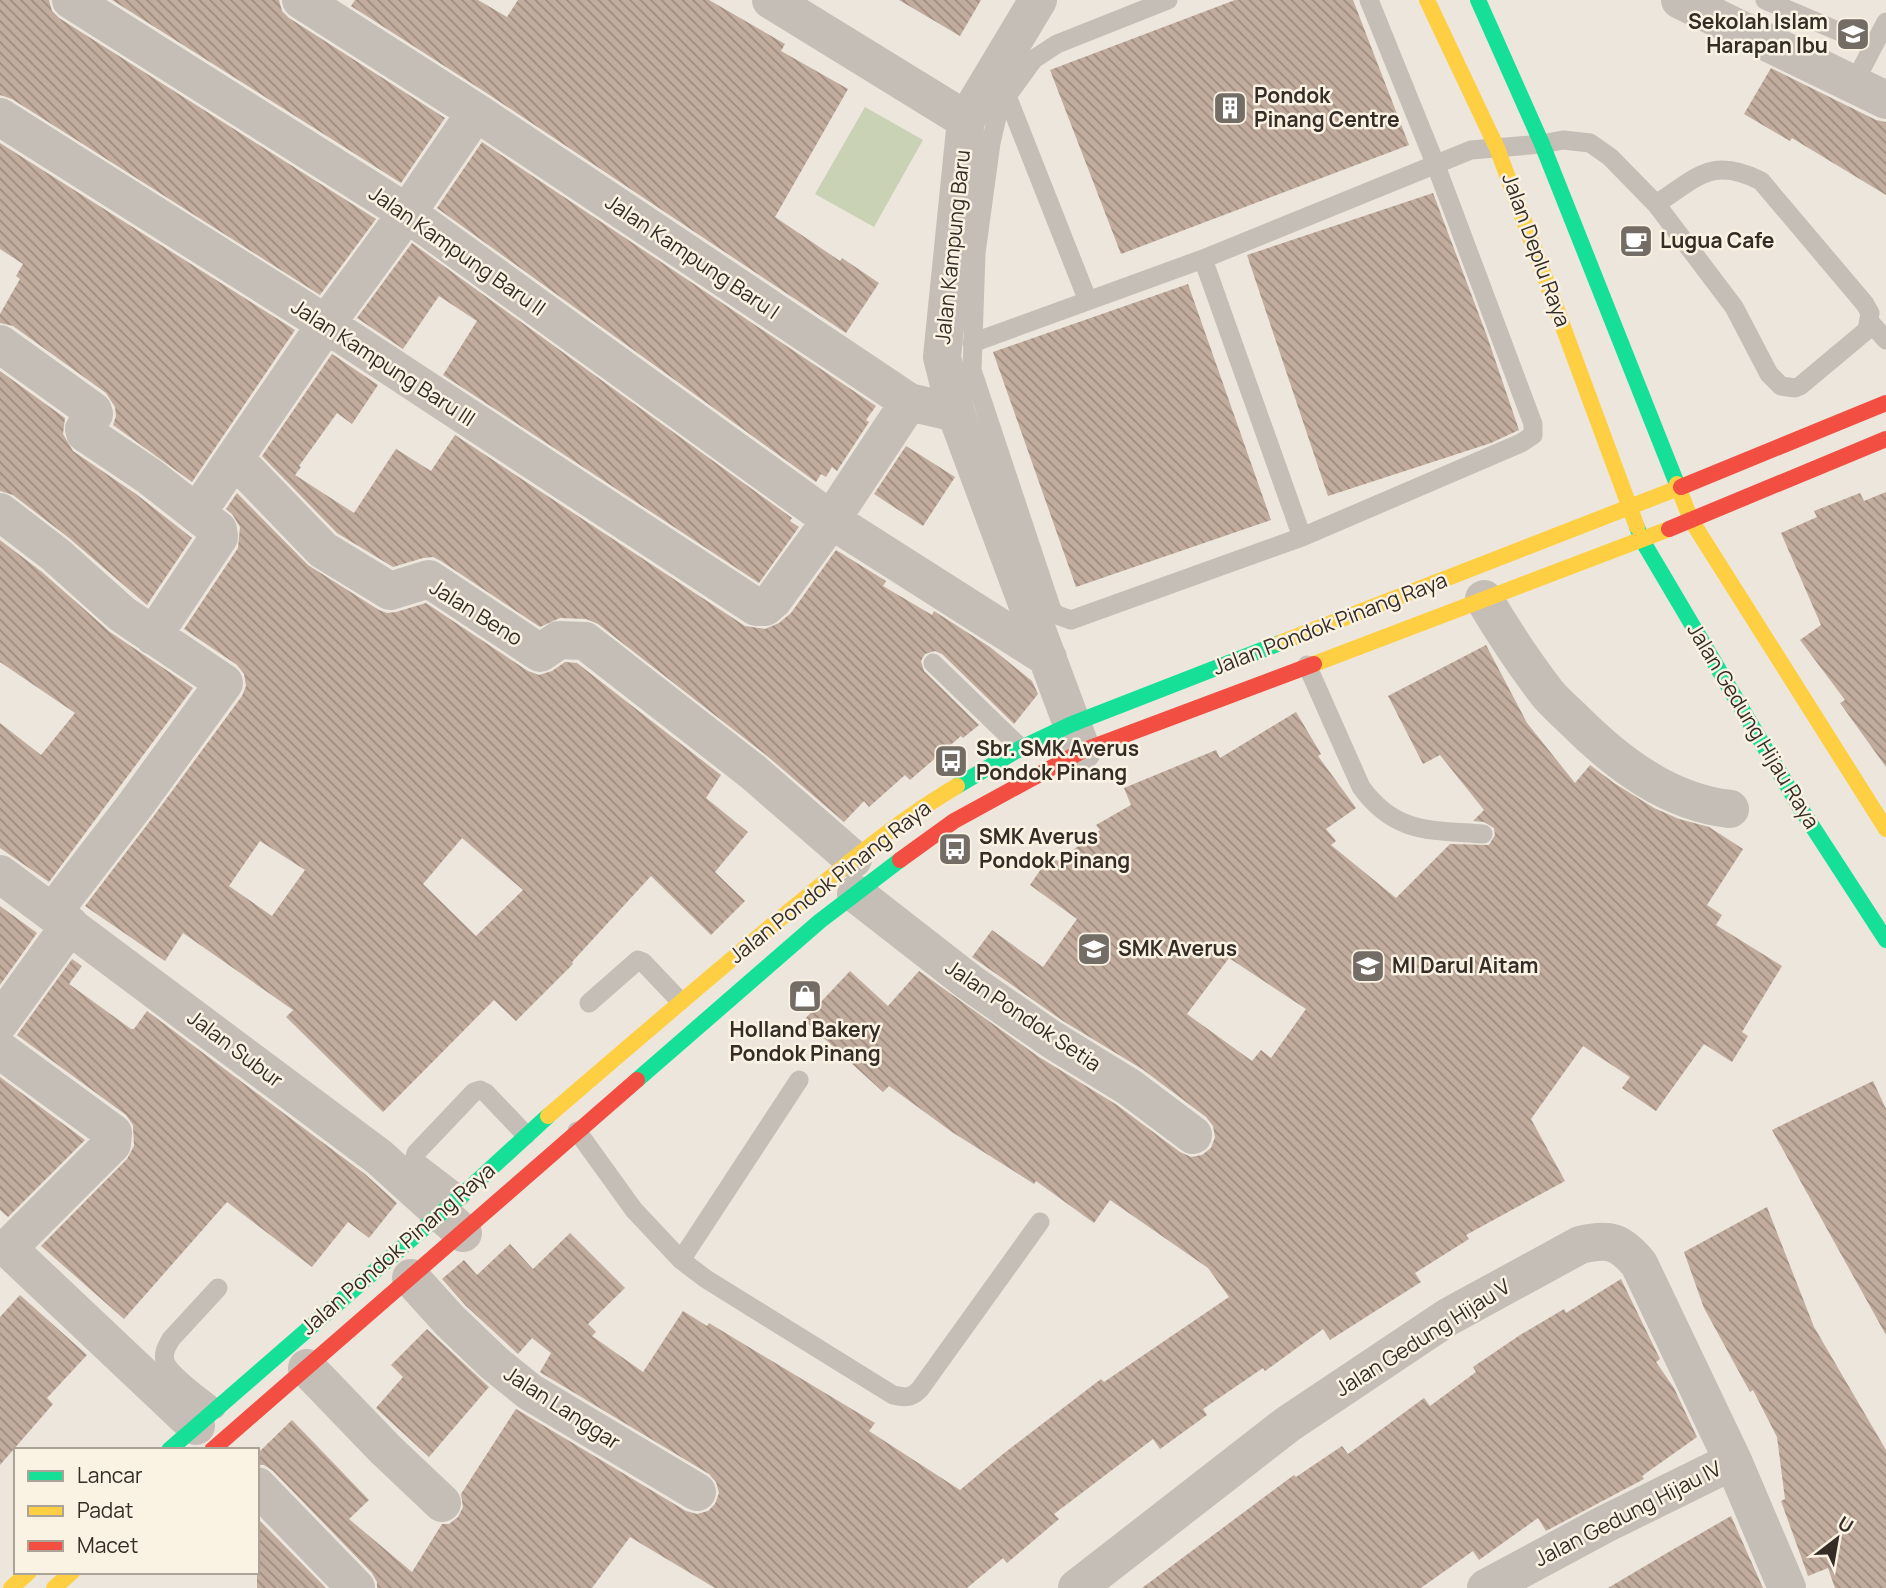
<svg xmlns="http://www.w3.org/2000/svg" width="1886" height="1588" font-family="Manrope,sans-serif">
	<defs>
		<pattern id="building-back-hatch" width="6" height="6" patternUnits="userSpaceOnUse" patternTransform="scale(1.75)"><rect width="6" height="6" fill="#c1ac9d"/><path d="M-1 5l2 2M0 0l6 6M5-1l2 2" fill="none" stroke="#9e8c80"/></pattern>
	</defs>
	<rect width="100%" height="100%" fill="#ece6dc"/>
	<path fill="#cad2b6" d="M865,107L923,140L874,227L815,194Z"/>
	<path fill="url(#building-back-hatch)" fill-rule="evenodd" d="M0,0H49L52,11L59,18L376,219L320,295L12,99L0,95Z
		M112,0H279L282,11L289,18L445,118L401,183Z
		M355,0H478L507,17L518,0H709L785,44L781,51L848,89L775,217L840,261L842,258L879,283L846,333L488,94L351,6Z
		M899,0H981L960,36Z
		M1235,0H1353L1409,145L1121,254L1050,70Z
		M1771,68L1876,120L1886,122V195L1792,138L1790,141L1744,114Z
		M482,142L876,406L866,420L869,422L837,471L832,467L826,477L821,474L816,482L437,208Z
		M0,143L295,330L192,482L113,425L116,416L115,407L106,393L13,326L0,323V314L20,279L16,276L23,264L0,249Z
		M1433,193L1487,336L1519,430L1491,443L1328,496L1247,255Z
		M412,243L792,518L790,521L799,527L759,583L443,375L477,321L439,296L403,349L357,318Z
		M1188,284L1271,520L1076,587L993,352Z
		M332,354L378,385L352,424L337,413L299,466L301,467L295,475L354,513L396,449L431,471L455,435L745,626L765,629L779,623L791,613L836,550L886,581L883,586L932,615L934,611L990,647L1032,681L1038,694L1014,724L942,654L935,651L925,654L921,661L924,671L979,725L963,738L961,736L910,780L905,775L869,807L864,801L844,822L766,755L598,624L586,619L560,618L540,627L441,561L433,557L423,558L393,567L337,533L262,456Z
		M0,371L65,418L63,434L73,451L136,494L192,538L147,605L69,538L13,495L0,491Z
		M906,446L955,477L923,526L874,494Z
		M1886,492V767L1840,703L1845,700L1800,640L1821,625L1781,533L1817,517L1814,511L1860,493L1864,501Z
		M237,493L308,565L379,610L387,613L396,612L426,603L528,671L539,675L552,671L565,662L577,663L721,775L706,798L748,832L715,872L745,901L711,935L651,876L572,962L573,964L516,1021L494,1000L383,1112L286,1017L293,1010L183,933L165,961L85,906L153,817L242,696L246,686L244,674L237,665L184,629L238,548L240,527L232,514L226,509ZM462,838L523,890L476,936L423,884ZM260,841L305,870L272,916L229,886Z
		M0,540L42,572L110,632L193,688L49,882L0,848V723L41,755L75,713L0,662Z
		M1486,645L1527,723L1575,783L1590,765L1614,783L1654,808L1679,819L1709,827L1743,849L1707,905L1722,915L1716,925L1782,966L1742,1032L1748,1036L1732,1062L1704,1044L1656,1111L1622,1088L1630,1077L1583,1046L1531,1119L1565,1181L1466,1235L1469,1239L1415,1273L1421,1282L1330,1340L1323,1329L1265,1371L1263,1368L1203,1409L1207,1415L1160,1449L1153,1439L1054,1514L1059,1519L1007,1563L1003,1558L967,1588H715L630,1537L592,1588H377V1582L372,1573L273,1471L264,1465H257V1454L292,1420L369,1500L349,1519L412,1572L442,1524H449L458,1517L463,1507L461,1494L516,1409L686,1511L697,1514L708,1511L715,1504L719,1493L716,1482L709,1474L543,1374L540,1372L551,1353L532,1338L518,1354L466,1306L442,1279L464,1260L477,1275L510,1244L533,1269L570,1233L625,1288L588,1324L596,1332L592,1336L643,1372L683,1311L707,1326L709,1323L875,1423L869,1431L960,1490L1003,1454L1101,1379L1104,1382L1229,1297L1208,1268L1110,1200L1094,1223L1036,1181L1034,1184L952,1132L889,1086L883,1092L804,1020L850,971L888,1006L919,971L1039,1057L1117,1105L1180,1152L1191,1157L1202,1155L1211,1148L1215,1137L1213,1126L1206,1117L1142,1069L1063,1021L972,957L992,930L1043,967L1077,919L1030,885L1050,856L1058,861L1100,830L1096,825L1131,805L1124,788L1216,750L1220,758L1296,712L1321,754L1318,756L1356,808L1326,829L1336,841L1331,845L1396,898L1450,844L1489,845L1495,835L1494,828L1484,822L1473,821L1484,810L1440,755L1423,764L1388,696ZM1229,958L1306,1009L1271,1058L1261,1050L1252,1061L1187,1014Z
		M0,906L37,933L0,985Z
		M72,959L82,966L69,984L131,1029H134L147,1011L365,1174L397,1203L369,1238L348,1222L312,1267L227,1202L124,1319L41,1246L127,1159L134,1146L133,1125L126,1115L17,1035Z
		M0,1077L85,1140L8,1217L0,1210Z
		M1873,1081L1886,1109V1335L1772,1130Z
		M1767,1207L1814,1327L1886,1450V1588H1835L1828,1568L1808,1576L1781,1501L1785,1499L1777,1437L1753,1390L1750,1392L1704,1308L1684,1252Z
		M1621,1279L1660,1359L1656,1362L1674,1388L1697,1437L1642,1476L1644,1479L1546,1531L1538,1518L1479,1560L1473,1551L1421,1588H1142L1294,1475L1296,1477L1342,1446L1348,1454L1424,1398L1430,1406L1476,1372L1473,1367L1520,1335L1564,1309L1566,1313Z
		M20,1295L87,1355L47,1398L53,1404L0,1465V1317Z
		M427,1329L489,1387L429,1457L376,1408L403,1377L391,1365Z
		M1731,1516L1763,1588H1608L1672,1550Z
		M257,1518L326,1588H257Z"/>
	<g fill="none" stroke-linecap="round" stroke-linejoin="round">
		<path stroke="#c4beb6" stroke-width="19" d="M1168,0L1057,44L1034,59L1007,96L997,117L991,143L976,253L972,370L1052,610L1057,615L1071,620L1302,537L1521,443L1533,435V424L1435,163L1369,0
			M1765,0L1873,46
			M1854,83L1886,22
			M1007,96L1088,301
			M1203,259L1302,537
			M1870,322L1886,340
			M972,343L1203,259L1471,150L1542,144L1563,140L1590,143L1610,157L1656,204L1734,307L1769,374L1781,386L1795,388L1800,386L1867,330L1870,313L1865,304L1761,181C1711,156 1697,178 1656,204
			M933,663L1021,748
			M1307,665L1361,787C1395,834 1430,830 1483,834
			M589,1003L638,960L643,962L680,1001
			M577,1131L634,1210L681,1260L706,1279L893,1395C905,1398 912,1398 920,1389L1040,1222
			M461,1196L414,1160L416,1153L474,1092L480,1090L486,1093L526,1135
			M681,1260L799,1080
			M216,1409C203,1398 169,1375 165,1361C163,1352 167,1346 171,1339L218,1288"/>
		<path stroke="#c4beb6" stroke-width="38" d="M71,0L407,213L831,520L1048,658
			M301,0L476,112L909,402
			M771,0L966,120
			M1038,0L966,120L942,357L956,413L1082,751
			M1680,0L1886,100
			M0,117L326,324L756,607H765L773,600L831,520L909,402L956,413
			M0,344L93,411L94,414L84,429L85,433L149,476L218,530L219,537L153,636
			M235,459L323,550L390,591L429,579L540,653L559,640L585,641L753,772L853,859
			M0,512L56,555L122,614L224,683L136,804L53,912
			M197,513L326,324L407,213L476,112
			M1484,599C1503,631 1524,663 1547,693C1555,703 1565,711 1574,720C1617,763 1668,802 1730,809
			M0,874L379,1157L463,1233
			M856,894L969,982L1051,1039L1129,1087L1193,1135
			M0,1022L70,925
			M0,1050L113,1133L112,1144L14,1242L12,1250L15,1255L196,1426
			M411,1278L450,1321L494,1363L530,1392L697,1492
			M307,1368L385,1449L442,1503
			M257,1486L356,1588
			M1077,1588L1288,1424L1448,1317L1580,1245C1609,1238 1620,1241 1639,1264L1733,1461L1787,1588
			M1486,1588L1605,1524L1733,1461"/>
		<path stroke="#16e098" stroke-width="16" d="M1478,0L1542,144L1677,484
			M1637,527L1642,540L1801,809L1886,940
			M957,786L1021,748L1072,724L1280,643
			M637,1080L820,921L900,860
			M169,1450L461,1196L548,1116"/>
		<path stroke="#ffcf43" stroke-width="16" d="M1427,0L1497,148L1637,527
			M1677,484L1691,520L1886,829
			M1280,643L1681,487
			M1314,664L1669,529
			M548,1116C627,1048 706,980 787,913C841,869 896,822 957,786
			M11,1588L29,1572
			M54,1588L72,1572"/>
		<path stroke="#f24e42" stroke-width="16" d="M1681,487L1886,403
			M1669,529L1886,439
			M900,860L954,821L1082,751L1314,664
			M212,1450L637,1080"/>
	</g>
	<defs>
		<g id="school-square" transform="scale(1.75)"><rect x="-9" y="-9" width="18" height="18" rx="4" fill="#746d65" stroke="#faf2e3"/><path d="M0-5L7-2L0 1L-7-2ZM-4 1L0 2.5L4 1V4Q0 6-4 4Z" fill="#fff"/></g>
		<g id="building-square" transform="scale(1.75)"><rect x="-9" y="-9" width="18" height="18" rx="4" fill="#746d65" stroke="#faf2e3"/><path d="M-4-6H4V6H1V3H-1V6H-4ZM-2.5-4.3h1.7v1.8h-1.7ZM.8-4.3h1.7v1.8H.8ZM-2.5-1h1.7V.8h-1.7ZM.8-1h1.7V.8H.8Z" fill="#fff"/></g>
		<g id="cafe-square" transform="scale(1.75)"><rect x="-9" y="-9" width="18" height="18" rx="4" fill="#746d65" stroke="#faf2e3"/><path d="M-5.5-4.5H6V0H3Q3 3.5 0 3.5H-2.5Q-5.5 3.5-5.5 0ZM3-3.2v2h1.7v-2ZM-6 4.5H4V6H-6Z" fill="#fff"/></g>
		<g id="bus-square" transform="scale(1.75)"><rect x="-9" y="-9" width="18" height="18" rx="4" fill="#746d65" stroke="#faf2e3"/><path d="M-5-6H5V4H4V6H2V4H-2V6H-4V4H-5ZM-3.5-4V0h7V-4ZM-3.5 1.2v1.5H-2V1.2ZM2 1.2v1.5H3.5V1.2Z" fill="#fff"/></g>
		<g id="shop-square" transform="scale(1.75)"><rect x="-9" y="-9" width="18" height="18" rx="4" fill="#746d65" stroke="#faf2e3"/><path d="M-5-2.5h2.3a2.7 3.5 0 0 1 5.4 0H5L5.5 6h-11ZM-1.5-2.5h3a1.5 2.3 0 0 0-3 0Z" fill="#fff"/></g>
	</defs>
	<g fill-rule="evenodd">
		<use href="#school-square" x="1853" y="34"/>
		<use href="#building-square" x="1230" y="108"/>
		<use href="#cafe-square" x="1636" y="241"/>
		<use href="#bus-square" x="951" y="761"/>
		<use href="#bus-square" x="955" y="849"/>
		<use href="#school-square" x="1094" y="949"/>
		<use href="#school-square" x="1368" y="966"/>
		<use href="#shop-square" x="805" y="996"/>
	</g>
	<g text-anchor="middle" stroke-width="5" stroke-linejoin="round" paint-order="stroke">
		<g font-size="21" font-weight="bold" fill="#342c25" stroke="#faf2e3" text-anchor="start">
			<text x="1828" y="29" text-anchor="end">Sekolah Islam<tspan x="1828" dy="24">Harapan Ibu</tspan></text>
			<text x="1254" y="103">Pondok<tspan x="1254" dy="24">Pinang Centre</tspan></text>
			<text x="1660" y="248">Lugua Cafe</text>
			<text x="976" y="756">Sbr. SMK Averus<tspan x="976" dy="24">Pondok Pinang</tspan></text>
			<text x="979" y="844">SMK Averus<tspan x="979" dy="24">Pondok Pinang</tspan></text>
			<text x="1118" y="956">SMK Averus</text>
			<text x="1392" y="973">MI Darul Aitam</text>
			<text x="805" y="1037" text-anchor="middle">Holland Bakery<tspan x="805" dy="24">Pondok Pinang</tspan></text>
		</g>
		<g font-size="21" fill="#342c25" stroke="#faf2e3">
			<text transform="translate(953 247) rotate(-84)" y="7">Jalan Kampung Baru</text>
			<text transform="translate(1536 250) rotate(70)" y="7">Jalan Deplu Raya</text>
			<text transform="translate(457 251) rotate(35)" y="7">Jalan Kampung Baru II</text>
			<text transform="translate(692 257) rotate(34)" y="7">Jalan Kampung Baru I</text>
			<text transform="translate(383 363) rotate(33)" y="7">Jalan Kampung Baru III</text>
			<text transform="translate(476 613) rotate(32)" y="7">Jalan Beno</text>
			<text transform="translate(1330 624) rotate(-21)" y="7">Jalan Pondok Pinang Raya</text>
			<text transform="translate(1753 726) rotate(59)" y="7">Jalan Gedung Hijau Raya</text>
			<text transform="translate(830 882) rotate(-38)" y="7">Jalan Pondok Pinang Raya</text>
			<text transform="translate(1023 1016) rotate(34)" y="7">Jalan Pondok Setia</text>
			<text transform="translate(235 1049) rotate(37)" y="7">Jalan Subur</text>
			<text transform="translate(398 1249) rotate(-41)" y="7">Jalan Pondok Pinang Raya</text>
			<text transform="translate(1423 1338) rotate(-32)" y="7">Jalan Gedung Hijau V</text>
			<text transform="translate(562 1408) rotate(33)" y="7">Jalan Langgar</text>
			<text transform="translate(1628 1514) rotate(-27)" y="7">Jalan Gedung Hijau IV</text>
		</g>
	</g>
	<rect x="14" y="1448" width="245" height="126" fill="#faf2e3" stroke="#aba397" stroke-width="2"/>
	<rect x="28" y="1471" width="35" height="10" fill="#16e098" stroke="#aba397" stroke-width="2"/>
	<text x="77" y="1483" font-size="21" fill="#342c25">Lancar</text>
	<rect x="28" y="1506" width="35" height="10" fill="#ffcf43" stroke="#aba397" stroke-width="2"/>
	<text x="77" y="1518" font-size="21" fill="#342c25">Padat</text>
	<rect x="28" y="1541" width="35" height="10" fill="#f24e42" stroke="#aba397" stroke-width="2"/>
	<text x="77" y="1553" font-size="21" fill="#342c25">Macet</text>
	<g transform="translate(1837 1539) rotate(31)" stroke="#faf2e3" stroke-width="5" paint-order="stroke">
	<path d="M0-5L12 26L0 18L-12 26Z" fill="#342c25"/>
	<text y="-10" font-size="19" font-weight="bold" text-anchor="middle" fill="#342c25">U</text>
	</g>
</svg>
